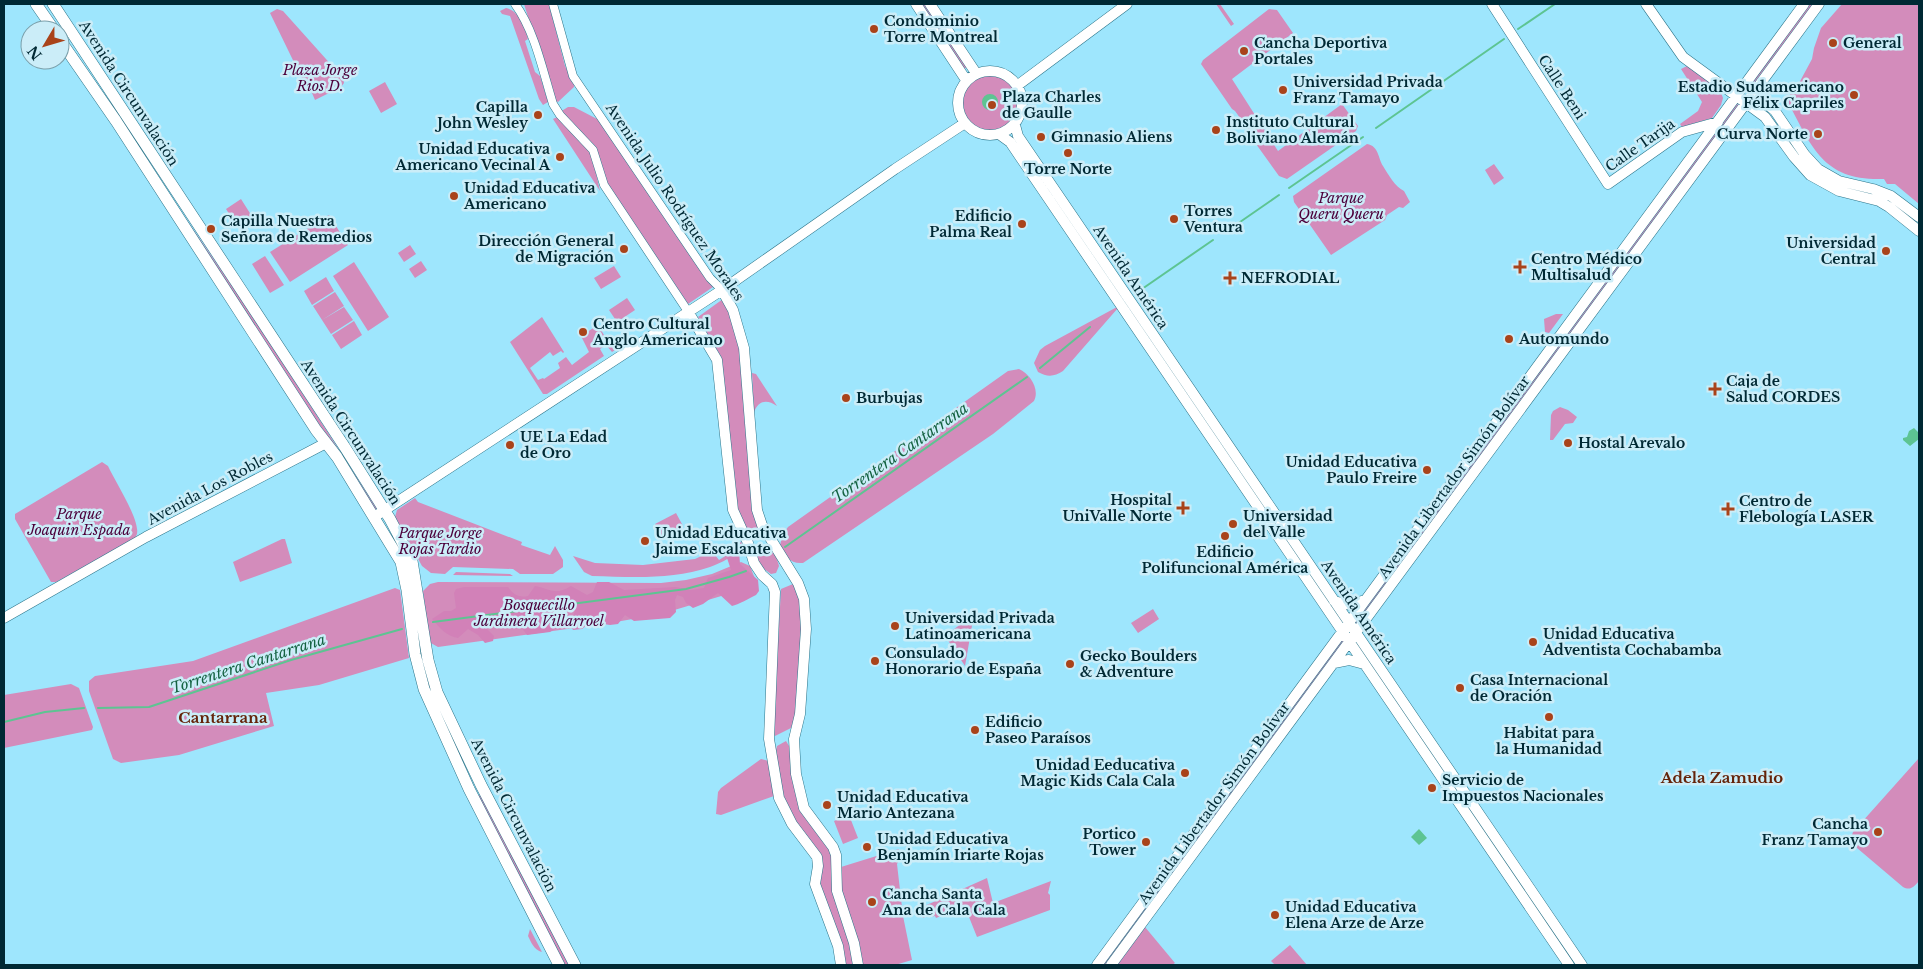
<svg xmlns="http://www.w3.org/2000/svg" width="1923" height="969" font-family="'Libre Baskerville',serif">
	<rect width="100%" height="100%" fill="#9ee6fd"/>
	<path fill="#d38cbb" d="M524,4H549L565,66L574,84V87L558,102L554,100Z
		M921,4H924L967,67L964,69Z
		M1216,4H1220L1234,24L1231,26Z
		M1809,4H1813L1752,86L1750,84Z
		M1842,4H1919V204L1895,184H1887L1884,179C1825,181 1813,150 1789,104L1788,97L1798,85L1812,59L1814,48L1821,28Z
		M506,8C519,11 525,27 528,39L525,41L535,72L540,76L548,102L543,105L539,99L510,16L502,14L500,11Z
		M277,9L283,11L343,78L344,83L341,87L315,100L312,93L307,89L270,13Z
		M1269,9L1277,10L1293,33L1232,79L1278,151L1342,104L1358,126L1356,131L1287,179L1279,176L1256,144V140L1235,111L1232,109L1201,64L1203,60Z
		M1687,66L1720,90L1723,98L1721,105L1712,118L1682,127L1680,124L1698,111L1702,102L1681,69Z
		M962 102a29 29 0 1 1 58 0a29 29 0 1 1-58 0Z
		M385,82L397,104L381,113L369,91Z
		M1737,104L1739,105L1356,625L1355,623Z
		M568,107H574L599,120L713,287L688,304L605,180L594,145L560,112Z
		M557,117L584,143L592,155L600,191L553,119Z
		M1367,144C1379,146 1378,158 1383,166C1388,174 1395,187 1404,191L1410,202L1403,208L1399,207L1387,215L1385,220L1331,255L1294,202L1293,196Z
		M1494,164L1504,178L1494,185L1485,170Z
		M241,199L253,218L241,222L233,220L226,209Z
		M182,213L256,321L377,509L374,511L180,214Z
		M329,215L348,245L290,282L270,252Z
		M410,245L416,254L404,262L398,253Z
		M265,256L284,285L270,293L252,264Z
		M421,261L427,270L415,278L409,269Z
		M354,262L389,317L368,331L333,276Z
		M614,266L621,277L601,289L594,278Z
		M326,277L334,291L312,305L304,291Z
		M335,292L344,306L322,320L313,306Z
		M627,298L635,310L617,322L609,310Z
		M723,299L728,306L740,350L758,525L762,535L751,542L736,506L721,357L698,317Z
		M344,307L353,320L331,334L322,320Z
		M1117,307L1118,308L1063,371C1054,377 1047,377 1038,372L1034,363L1040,350L1045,346Z
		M1556,314H1563L1549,333L1545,332L1544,319Z
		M542,317L564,352L563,353L561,351L553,356L550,352L530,368L538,380L543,378L544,379L560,368L558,363L566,357L572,365L589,352L581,336L598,325L607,340L613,336L621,346L612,352L606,345L600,349L604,356L547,394H543L510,342Z
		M354,321L362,335L341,349L332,335Z
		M1019,369C1030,374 1040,389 1034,401L993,434L803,563C789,564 786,556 780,545L783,534L788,527L1008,371Z
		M752,373L756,374L777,406C767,399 759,400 754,412Z
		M1560,407L1568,410L1577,417L1573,423L1565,424L1553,440H1550L1551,415L1553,411Z
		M102,462L108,466C115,481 136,514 137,529C138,534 136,537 133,540L56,582H51L15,519V514Z
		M415,498L418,502L522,542L521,545L550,555L555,546L563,560V567L553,574H520L513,569L453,567L445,574L431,573L422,566L395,517L397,510Z
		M676,513L683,526L661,537L655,524Z
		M282,539H285L292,563L240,582L233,562Z
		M741,541L744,549C734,555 722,563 710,567C672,580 632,577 592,576L584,572L573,556L595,563L643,565L695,559L712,551L719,560L738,548Z
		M765,547C774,549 777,558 779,566L776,573L771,574L760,566L756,555L759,549Z
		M741,562L750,566L755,579L728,594L661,614L610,623L438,647L429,642L423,591L430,584L438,582L661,583L686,580L712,574Z
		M456,572L510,574L513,576L453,575Z
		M793,584C810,605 797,688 795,717L791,728L775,736L773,733L781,589Z
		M395,588L400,590L409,658L319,685L266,693L274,726L179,755L121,763L113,759L89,691V681L95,676L193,661Z
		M1153,609L1159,619L1138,633L1131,623Z
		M974,614L965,666L945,636Z
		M1342,640L1344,642L1106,965H1103Z
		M71,684L79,688L93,727L92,730L4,748V695Z
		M1424,739L1549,926L1547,927L1422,742Z
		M786,741L789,746L796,788L831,850L855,965H844L819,885L822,866L799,830L782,797L776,750L777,746Z
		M1919,758V881C1914,887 1910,891 1903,887L1857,848C1851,843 1850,840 1853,832Z
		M761,759L769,761L774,796L721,815L716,814L718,792L721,788Z
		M482,794L570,965H565L478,796Z
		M849,815L858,838L843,844L834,821Z
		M899,849L900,858L897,864L903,916L912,960L895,965H861L841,896V867Z
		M987,878L993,903L1051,881L1048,893L1050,895V910L977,937L965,907L936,918L935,916L931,917L930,915L923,918L920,908Z
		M1145,927L1175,963L1172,965H1117Z
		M530,929L542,952C534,950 531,942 528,936Z
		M1290,945L1307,965H1275L1271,961Z"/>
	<path fill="#d281b8" d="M739,551L740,564L758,580L759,591L756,595C750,598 738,605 732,606L718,593L703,604L693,608L686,603L683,597L677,595L675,600L676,612L670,618L634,621L625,615L618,624L610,625L591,622L582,629L573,630L570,625L575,611L570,609L565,610L560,616L564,623L550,632L527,635L519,624C508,626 506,619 493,626L486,622L481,623L494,636L493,641L485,643L478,635L468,629L458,638C446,636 440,628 432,619L444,611H451L456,608L454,593L456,589L464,587H508C513,594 518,598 528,596L535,586C551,589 555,596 571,586L587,595L593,592L597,582H609L624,590L675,587L691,590L704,588L708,578L731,570L727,558L734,552Z"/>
	<path fill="#5dc492" d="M982 102a8 8 0 1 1 16 0a8 8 0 1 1-16 0Z
		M711,253H716L722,262L721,266H716L709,256Z
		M1914,428L1919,433V439L1910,446L1903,440V438L1907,437L1909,431Z
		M1419,829L1427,838L1419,845L1411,837Z"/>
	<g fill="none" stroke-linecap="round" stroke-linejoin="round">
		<path stroke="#5dc492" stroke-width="2" d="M1518,29L1555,4
			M1376,128L1504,39
			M1289,188L1363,137
			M1227,231L1279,195
			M1142,289L1213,240
			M1040,368L1090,327
			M785,547L1027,377
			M433,622L686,589L729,577L746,571
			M98,708L149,707L291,660L402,629
			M4,722L45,712L84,708"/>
		<g stroke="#2c758a" stroke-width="9">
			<path id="minor" d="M515,4C535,31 543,72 553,104L560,115L593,150L604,185L689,313
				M553,4L573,76L710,278L722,290"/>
		</g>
		<g stroke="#2c758a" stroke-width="11">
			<path id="major" d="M916,4L966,80
				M930,4L976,73
				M1492,4L1608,184L1682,132L1718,122
				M1646,4L1683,57L1765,117L1794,157L1810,175L1839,191L1879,201L1889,207L1919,231
				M958 103a32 32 0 1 1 64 0a32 32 0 1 1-64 0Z
				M1018,85L1127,4
				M1749,88L1775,111L1805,155L1818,169L1839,181L1873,189L1891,196L1919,217
				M1015,125L1018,136L1582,965
				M999,134L1010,142L1569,965
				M722,290L733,310L744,348L757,510L762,525L798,583L804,599L806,629L800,714L794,739L796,774L804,808L833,847L836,855L837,891L854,943L858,965
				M689,313L717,360L733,510L748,543L754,563L762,575L772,584L775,592L769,739L779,798L792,824L817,857L818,866L815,884L838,946L841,965
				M374,517L722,290L895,169L965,123
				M1334,601L1350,605L1365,600
				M4,618L146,537L326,443
				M1334,663L1349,660L1364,664
				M1097,965L1804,4
				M1111,965L1819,4"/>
		</g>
		<g stroke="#2c758a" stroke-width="12">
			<path id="highway" d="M36,4L54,30
				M53,4L346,449L390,519L412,561L428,660L437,692L481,785L575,965
				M60,40L116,121L316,430L337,457L401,562L407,590L415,654L424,689L469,789L559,965"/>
		</g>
		<use href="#minor" stroke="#fff" stroke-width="8"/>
		<use href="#major" stroke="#fff" stroke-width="10"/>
		<use href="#highway" stroke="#fff" stroke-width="11"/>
	</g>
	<g fill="#a9431a" stroke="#cbedf8" stroke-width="2">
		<circle cx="874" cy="29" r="5"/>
		<circle cx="1833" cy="43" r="5"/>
		<circle cx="1244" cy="51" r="5"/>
		<circle cx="1283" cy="90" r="5"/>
		<circle cx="1854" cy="95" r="5"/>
		<circle cx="992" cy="105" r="5"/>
		<circle cx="538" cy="115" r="5"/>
		<circle cx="1216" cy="130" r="5"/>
		<circle cx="1818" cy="134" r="5"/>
		<circle cx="1041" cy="137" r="5"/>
		<circle cx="1068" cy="153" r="5"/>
		<circle cx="560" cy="157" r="5"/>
		<circle cx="454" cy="196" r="5"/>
		<circle cx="1174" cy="219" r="5"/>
		<circle cx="1022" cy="224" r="5"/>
		<circle cx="211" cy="229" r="5"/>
		<circle cx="624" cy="249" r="5"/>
		<circle cx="1886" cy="251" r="5"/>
		<path d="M1517.5 259.5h5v5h5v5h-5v5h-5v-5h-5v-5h5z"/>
		<path d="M1227.5 270.5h5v5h5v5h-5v5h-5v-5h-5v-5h5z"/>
		<circle cx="583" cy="332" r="5"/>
		<circle cx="1509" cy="339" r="5"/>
		<path d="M1712.5 381.5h5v5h5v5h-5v5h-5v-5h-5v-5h5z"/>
		<circle cx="846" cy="398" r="5"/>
		<circle cx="1568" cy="443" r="5"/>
		<circle cx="510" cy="445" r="5"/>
		<circle cx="1427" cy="470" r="5"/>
		<path d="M1180.5 500.5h5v5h5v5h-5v5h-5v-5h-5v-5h5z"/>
		<path d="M1725.5 501.5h5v5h5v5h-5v5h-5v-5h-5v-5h5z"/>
		<circle cx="1233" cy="524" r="5"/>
		<circle cx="1225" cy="536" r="5"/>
		<circle cx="645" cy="541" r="5"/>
		<circle cx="895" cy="626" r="5"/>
		<circle cx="1533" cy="642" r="5"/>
		<circle cx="875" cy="661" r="5"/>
		<circle cx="1070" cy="664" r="5"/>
		<circle cx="1460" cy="688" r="5"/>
		<circle cx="1549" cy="717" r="5"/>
		<circle cx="975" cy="730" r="5"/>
		<circle cx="1185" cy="773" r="5"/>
		<circle cx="1432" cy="788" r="5"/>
		<circle cx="827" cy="805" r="5"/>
		<circle cx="1878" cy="832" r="5"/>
		<circle cx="1146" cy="842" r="5"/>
		<circle cx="867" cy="847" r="5"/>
		<circle cx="872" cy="902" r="5"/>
		<circle cx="1275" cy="915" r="5"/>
	</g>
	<g text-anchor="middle" stroke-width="5" stroke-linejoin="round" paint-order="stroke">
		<g font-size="14" font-weight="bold" fill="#002934" stroke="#cbedf8" text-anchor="start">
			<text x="884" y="26">Condominio<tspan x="884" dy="16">Torre Montreal</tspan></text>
			<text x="1254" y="48">Cancha Deportiva<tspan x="1254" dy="16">Portales</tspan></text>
			<text x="1843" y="48">General</text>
			<text x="1293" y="87">Universidad Privada<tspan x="1293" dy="16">Franz Tamayo</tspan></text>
			<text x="1844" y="92" text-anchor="end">Estadio Sudamericano<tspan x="1844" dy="16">Félix Capriles</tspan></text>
			<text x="1002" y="102">Plaza Charles<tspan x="1002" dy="16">de Gaulle</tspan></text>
			<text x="528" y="112" text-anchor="end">Capilla<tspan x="528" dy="16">John Wesley</tspan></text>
			<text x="1226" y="127">Instituto Cultural<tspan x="1226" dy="16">Boliviano Alemán</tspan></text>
			<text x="1808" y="139" text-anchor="end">Curva Norte</text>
			<text x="1051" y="142">Gimnasio Aliens</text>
			<text x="550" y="154" text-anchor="end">Unidad Educativa<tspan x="550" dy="16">Americano Vecinal A</tspan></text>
			<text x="1068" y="174" text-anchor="middle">Torre Norte</text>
			<text x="464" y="193">Unidad Educativa<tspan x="464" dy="16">Americano</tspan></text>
			<text x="1184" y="216">Torres<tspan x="1184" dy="16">Ventura</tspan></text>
			<text x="1012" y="221" text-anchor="end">Edificio<tspan x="1012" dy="16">Palma Real</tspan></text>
			<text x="221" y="226">Capilla Nuestra<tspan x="221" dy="16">Señora de Remedios</tspan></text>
			<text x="614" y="246" text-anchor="end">Dirección General<tspan x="614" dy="16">de Migración</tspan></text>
			<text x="1876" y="248" text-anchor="end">Universidad<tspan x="1876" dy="16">Central</tspan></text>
			<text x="1531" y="264">Centro Médico<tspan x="1531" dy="16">Multisalud</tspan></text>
			<text x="1241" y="283">NEFRODIAL</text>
			<text x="593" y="329">Centro Cultural<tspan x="593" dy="16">Anglo Americano</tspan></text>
			<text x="1519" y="344">Automundo</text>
			<text x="1726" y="386">Caja de<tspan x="1726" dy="16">Salud CORDES</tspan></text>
			<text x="856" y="403">Burbujas</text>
			<text x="520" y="442">UE La Edad<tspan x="520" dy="16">de Oro</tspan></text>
			<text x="1578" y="448">Hostal Arevalo</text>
			<text x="1417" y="467" text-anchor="end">Unidad Educativa<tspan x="1417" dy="16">Paulo Freire</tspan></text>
			<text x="1172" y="505" text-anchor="end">Hospital<tspan x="1172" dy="16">UniValle Norte</tspan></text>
			<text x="1739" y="506">Centro de<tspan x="1739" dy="16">Flebología LASER</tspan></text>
			<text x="1243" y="521">Universidad<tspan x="1243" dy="16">del Valle</tspan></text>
			<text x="655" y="538">Unidad Educativa<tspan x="655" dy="16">Jaime Escalante</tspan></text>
			<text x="1225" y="557" text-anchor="middle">Edificio<tspan x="1225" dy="16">Polifuncional América</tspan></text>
			<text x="905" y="623">Universidad Privada<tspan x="905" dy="16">Latinoamericana</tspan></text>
			<text x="1543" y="639">Unidad Educativa<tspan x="1543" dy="16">Adventista Cochabamba</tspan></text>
			<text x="885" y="658">Consulado<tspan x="885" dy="16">Honorario de España</tspan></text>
			<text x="1080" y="661">Gecko Boulders<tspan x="1080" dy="16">&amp; Adventure</tspan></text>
			<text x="1470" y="685">Casa Internacional<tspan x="1470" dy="16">de Oración</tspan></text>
			<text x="985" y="727">Edificio<tspan x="985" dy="16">Paseo Paraísos</tspan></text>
			<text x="1549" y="738" text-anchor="middle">Habitat para<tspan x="1549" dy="16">la Humanidad</tspan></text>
			<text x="1175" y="770" text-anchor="end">Unidad Eeducativa<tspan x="1175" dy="16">Magic Kids Cala Cala</tspan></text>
			<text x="1442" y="785">Servicio de<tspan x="1442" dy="16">Impuestos Nacionales</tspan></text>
			<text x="837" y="802">Unidad Educativa<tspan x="837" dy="16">Mario Antezana</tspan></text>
			<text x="1868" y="829" text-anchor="end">Cancha<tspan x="1868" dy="16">Franz Tamayo</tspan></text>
			<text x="1136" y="839" text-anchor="end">Portico<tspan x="1136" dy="16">Tower</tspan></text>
			<text x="877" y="844">Unidad Educativa<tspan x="877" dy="16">Benjamín Iriarte Rojas</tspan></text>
			<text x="882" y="899">Cancha Santa<tspan x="882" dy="16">Ana de Cala Cala</tspan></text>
			<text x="1285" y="912">Unidad Educativa<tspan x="1285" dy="16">Elena Arze de Arze</tspan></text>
		</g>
		<g font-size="14" font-style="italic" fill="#4c003b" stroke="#cbedf8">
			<text x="320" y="75">Plaza Jorge<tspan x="320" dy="16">Rios D.</tspan></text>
			<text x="1341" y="203">Parque<tspan x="1341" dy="16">Queru Queru</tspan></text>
			<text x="79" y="519">Parque<tspan x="79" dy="16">Joaquin Espada</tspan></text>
			<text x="440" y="538">Parque Jorge<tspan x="440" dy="16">Rojas Tardio</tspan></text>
			<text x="539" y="610">Bosquecillo<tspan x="539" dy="16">Jardinera Villarroel</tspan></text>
		</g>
		<g font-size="14" fill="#002934" stroke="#cbedf8">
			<text transform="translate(1562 87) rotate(57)" y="5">Calle Beni</text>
			<text transform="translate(129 93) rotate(57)" y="5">Avenida Circunvalación</text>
			<text transform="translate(1640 145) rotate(-35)" y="5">Calle Tarija</text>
			<text transform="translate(675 202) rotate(56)" y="5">Avenida Julio Rodríguez Morales</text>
			<text transform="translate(1131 277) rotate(56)" y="5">Avenida América</text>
			<text transform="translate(351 432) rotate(57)" y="5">Avenida Circunvalación</text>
			<text transform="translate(1454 477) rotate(-54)" y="5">Avenida Libertador Simón Bolívar</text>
			<text transform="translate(210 488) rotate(-28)" y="5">Avenida Los Robles</text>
			<text transform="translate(1359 612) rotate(56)" y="5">Avenida América</text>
			<text transform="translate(1214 803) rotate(-54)" y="5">Avenida Libertador Simón Bolívar</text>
			<text transform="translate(514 815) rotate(63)" y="5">Avenida Circunvalación</text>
		</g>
		<g font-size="15" font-style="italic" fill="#146241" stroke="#cbedf8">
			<text transform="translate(900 453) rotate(-35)" y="5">Torrentera Cantarrana</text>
			<text transform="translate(248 664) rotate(-18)" y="5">Torrentera Cantarrana</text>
		</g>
		<g font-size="15" font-weight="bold" fill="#642309" stroke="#cbedf8">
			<text x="223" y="723">Cantarrana</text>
			<text x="1722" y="783">Adela Zamudio</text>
		</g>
	</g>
	<rect width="1923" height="969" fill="none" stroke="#002934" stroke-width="10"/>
	<g transform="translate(45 45) rotate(232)"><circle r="24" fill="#cbedf8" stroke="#7a9faa"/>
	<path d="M0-4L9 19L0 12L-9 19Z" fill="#a9431a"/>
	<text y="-8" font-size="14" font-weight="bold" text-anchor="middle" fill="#002934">N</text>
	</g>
</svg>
